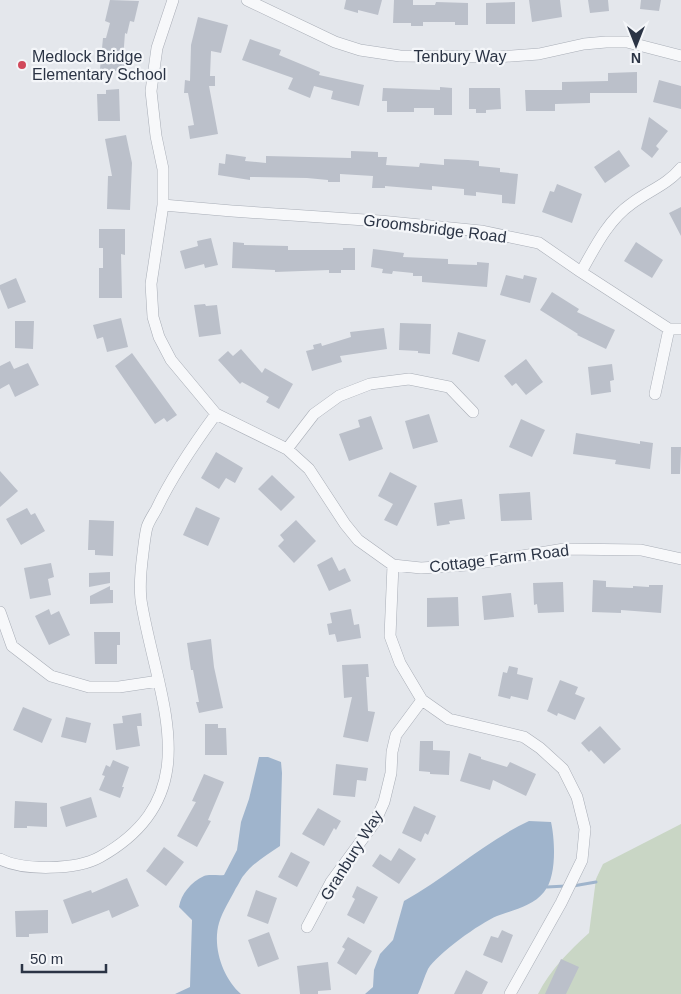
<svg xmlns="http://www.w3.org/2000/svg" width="681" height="994" font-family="Arial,sans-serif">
	<rect width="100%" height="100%" fill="#e4e7ec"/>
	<path fill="#c9d6c5" d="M681,824V994H538C550,970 569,951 589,933L596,879L603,864Z"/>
	<path fill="#9fb4cc" d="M259,757H268L281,762L282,773L280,846C268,854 253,863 244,875C241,878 239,884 236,888C230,900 223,910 219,923C212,947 223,978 241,994H148H175L190,987L192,920L179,907C181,894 191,882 204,876C209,874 219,876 224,875L237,850L241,822L249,799Z
		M529,821L551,822C555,840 557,877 544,892C533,906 513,910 497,916C480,923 437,954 428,969C424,977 422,986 418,994H365L373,987L374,970L380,954L393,940L404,901C447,877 484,842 529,821Z"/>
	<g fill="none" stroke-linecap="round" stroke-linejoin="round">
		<path stroke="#9fb4cc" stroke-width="3" d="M573,886L596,882
			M547,887L566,886"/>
	</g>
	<path fill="#bbc0ca" d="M110,0L139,1L134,22L130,21L127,34L125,33L123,59L125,60L124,72L100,69L103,38H106L110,23L105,21Z
		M346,0H382L378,15L358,10V13L344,9Z
		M394,0H413V5H435L436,2L468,3V25H455V22H423V26H411V23H393Z
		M529,0H560L562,17L532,22Z
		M588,0H608L609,11L590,13Z
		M641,0H661L659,11L640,9Z
		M515,2V24H486V3Z
		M198,17L228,25L221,53L211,51L210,76H215V86H209L218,134L190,139L188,126L194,125L188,93H184L185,80L190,81L191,45Z
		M250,39L281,50L279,55L320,72L319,75L364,85L359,106L331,99L333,91L314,86L310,98L288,89L293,78L242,60Z
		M637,72V93H590V103L555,104V111H526L525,90H562V82L608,81V73Z
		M659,80L681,86V109L653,102Z
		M440,87L452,88V115H434V108H414V112H387V101H382L383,88L440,90Z
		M469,88H500L501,109L486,110V113H476V109H469Z
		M119,89L120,121H98L97,94H106V90Z
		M649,117L668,131L656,146L659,149L652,158L641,149Z
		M126,135L132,163L130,210L107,209L108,176H112L105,139Z
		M619,150L630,166L605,183L594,167Z
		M351,151L378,152V157H387L386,165L419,167L420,163L444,165V159L468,160L479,161V166L500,168V172L518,174L515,204L502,203V195L476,192V196L464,195V189L432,186V190L385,186V188H372L373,176L340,174V182H328V180L307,178L250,177V180L218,175L219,163L225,164L226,154L246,157L245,161L266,163V156L351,158Z
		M557,184L582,194L572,223L542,212L550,191L554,192Z
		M681,207V236L669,213Z
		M99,229H125V255L121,254L122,298H99V268H103V248H99Z
		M211,238L218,265L205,268L204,264L185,269L180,251L198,246L197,241Z
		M233,242L244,243V245L288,246V250H343V248H355V270H341V273H329V270L275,272V270L232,268Z
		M636,242L663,260L652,278L624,261Z
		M373,249L404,253L403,257L448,259V264L477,265V262L489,263L487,287L422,282V276H413V273L393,271L392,274L382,273L383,269L371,267Z
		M506,275L523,279L524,275L537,278L530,303L500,295Z
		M16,278L26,302L8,309L0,289V285Z
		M552,292L579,309L577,312L615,330L606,349L577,335L578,334L540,310Z
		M205,304L206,306L217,305L221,334L199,337L194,305Z
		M121,318L128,347L107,352L103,337L97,339L93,325Z
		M15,321H34L33,349L15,348Z
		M400,323L431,324L430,354L418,353V351L399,350Z
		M384,328L387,349L340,356L342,362L312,371L306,351L314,349L313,345L321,343L322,346L351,337L350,332Z
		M458,332L486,340L479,362L452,354Z
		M241,349L262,373L265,368L293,384L279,409L266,402L269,397L242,382L240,384L218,360L228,351L233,356Z
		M132,353L177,415L167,422L164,418L155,424L115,366Z
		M526,359L543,382L526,395L516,383L512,386L504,376Z
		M10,361L14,369L28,363L39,385L15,397L9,384L0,389V366Z
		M612,364L614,380L610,381L611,392L591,395L588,367Z
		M429,414L438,442L413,449L405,421Z
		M371,416L383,449L349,461L339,434L360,427L358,420Z
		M521,419L545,430L532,457L509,447Z
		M576,433L640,444V441L653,443L650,469L615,464L616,460L573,454Z
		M671,447H681L680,474H671Z
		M216,452L243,468L235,483L226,478L219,489L201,478Z
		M0,471L18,491L0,507Z
		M390,472L417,486L397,526L384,520L393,504L378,496Z
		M272,475L295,497L281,511L258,489Z
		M530,492L532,520L501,521L499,494Z
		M462,499L465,519L449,521L450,524L437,526L434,503Z
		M196,507L220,518L208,546L183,535Z
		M27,508L31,515L35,513L45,531L21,545L6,519Z
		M89,520L114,521L113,556L95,555V550H88Z
		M296,520L316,541L294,563L278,546L284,540L280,535Z
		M332,557L339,571L345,568L351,581L329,591L317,565Z
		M51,563L54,577L48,579L51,595L30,599L24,568Z
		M110,572V583L89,587V573Z
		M593,580L606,581V587L633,588V586L649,587V585H663L661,613L621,610V613L592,612Z
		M563,582L564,612L538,613L537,604L534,605L533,583Z
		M110,586V590H113V603L90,604V596Z
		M511,593L514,617L484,620L482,596Z
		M458,597L459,626L427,627V598Z
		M49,609L51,615L59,611L70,635L49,645L35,616Z
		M351,609L354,625L359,624L361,638L337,642L335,634L329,635L327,624L332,623L330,613Z
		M94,632H120V645H117V664H95Z
		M211,639L214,667L223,708L199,713L196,702H199L193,670H191L187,643Z
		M368,664L369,677H366L368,711L375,712L368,742L343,737L352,697L344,698L342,665Z
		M509,666L518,668L517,674L533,678L528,700L511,696L510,699L498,696L503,672L507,673Z
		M560,680L578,687L575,694L585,698L575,720L558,713L557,716L547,711Z
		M23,707L52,719L42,743L13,730Z
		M141,713L142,726H137L140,746L116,750L113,724L123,723L122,716Z
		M66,717L91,723L86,743L61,737Z
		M205,724H218V728H226L227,755H205Z
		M600,726L621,749L604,764L591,750L589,752L581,743Z
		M420,741H433V750L450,751L449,775L430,774V772L419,771Z
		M469,753L481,757V759L507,767L510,762L536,774L526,796L493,780L490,790L460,781Z
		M113,760L129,767L122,787H124L120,798L99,790L105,776L102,775L106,765L110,767Z
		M336,764L368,768L366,781L357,780L355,797L333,795Z
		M204,774L224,782L208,820L211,821L197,847L177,836L196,802L192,801Z
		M91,797L97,817L66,827L60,807Z
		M15,801L47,803V827L27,826V828H14Z
		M414,806L436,816L428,835L425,833L421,842L402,833Z
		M318,808L341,821L336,830L334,828L324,846L302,834Z
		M164,847L184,862L166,886L146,871Z
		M399,848L416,859L399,884L372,866L380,854L391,861Z
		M291,852L310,862L297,887L278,877Z
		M127,878L139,906L112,918L109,910L72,924L63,900L91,890L92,893Z
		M357,886L378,897L364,924L347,915L355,899L352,897Z
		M256,890L277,898L268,924L247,916Z
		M48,910V933L29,934V937H16L15,911Z
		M502,930L513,935L502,963L483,955L491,936L498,938Z
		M269,932L279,959L258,967L248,940Z
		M348,937L372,951L356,975L337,963L345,949L342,947Z
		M561,959L579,967L566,994H545Z
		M328,962L331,990L318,991V994H300L297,966Z
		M466,970L488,982L482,994H454Z"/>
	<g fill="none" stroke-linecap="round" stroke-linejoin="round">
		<g stroke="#a9aeb7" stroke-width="12">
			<path id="minor" d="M173,0L157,48L151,91L156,136L163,169V205L151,284L153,317L159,337L171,360L216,414L287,449L309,469L345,524L358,540L393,565L421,568L467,565L564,549L641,550L681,559
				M247,0L335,42L360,50L400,56L497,57L539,54L584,44L606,42H627L681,56
				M163,205L232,211L380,221L481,231L539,243L581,272L669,329H681
				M581,272C594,249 608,220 631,204C648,191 667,185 681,168
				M655,394L669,329
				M287,449L314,414L339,396L370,384L409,379L449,387L473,412
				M393,565L390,636L400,663L422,700L449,719L524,737L540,748L563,769L577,797L585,829L582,860L561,903L510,994
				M0,612L12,646L51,676L89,687H119L159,681
				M0,859C23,871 77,870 100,857C209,796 159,702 142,606C139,592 141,568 143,553C144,545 145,535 147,527C149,521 153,515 156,510C172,476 194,444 216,414
				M307,927L331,882L375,822L384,802L391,773L392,752L396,735L422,700"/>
		</g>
		<use href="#minor" stroke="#f7f8fa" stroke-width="11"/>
	</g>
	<circle fill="#d1495b" stroke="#f4f6f9" stroke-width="2" cx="22" cy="65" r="5"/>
	<g text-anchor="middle" stroke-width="4.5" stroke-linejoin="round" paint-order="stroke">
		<g font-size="16" fill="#2b3445" stroke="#f4f6f9" text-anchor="start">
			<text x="32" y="62">Medlock Bridge<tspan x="32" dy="18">Elementary School</tspan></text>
		</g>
		<g font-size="16" fill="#2b3445" stroke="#f4f6f9">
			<text x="460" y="62">Tenbury Way</text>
			<text transform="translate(435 228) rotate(7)" y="6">Groomsbridge Road</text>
			<text transform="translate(499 558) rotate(-7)" y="6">Cottage Farm Road</text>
			<text transform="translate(351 855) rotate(-58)" y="6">Granbury Way</text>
		</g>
	</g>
	<g transform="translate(636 45) rotate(180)" stroke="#f4f6f9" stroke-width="4" paint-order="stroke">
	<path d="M0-4L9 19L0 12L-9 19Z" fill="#2b3445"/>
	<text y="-8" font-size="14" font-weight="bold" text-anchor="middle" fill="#2b3445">N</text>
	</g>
	<path d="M22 964v8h84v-8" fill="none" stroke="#2b3445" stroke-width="2.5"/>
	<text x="30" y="964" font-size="15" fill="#2b3445" stroke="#f4f6f9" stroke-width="4" paint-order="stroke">50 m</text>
</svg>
